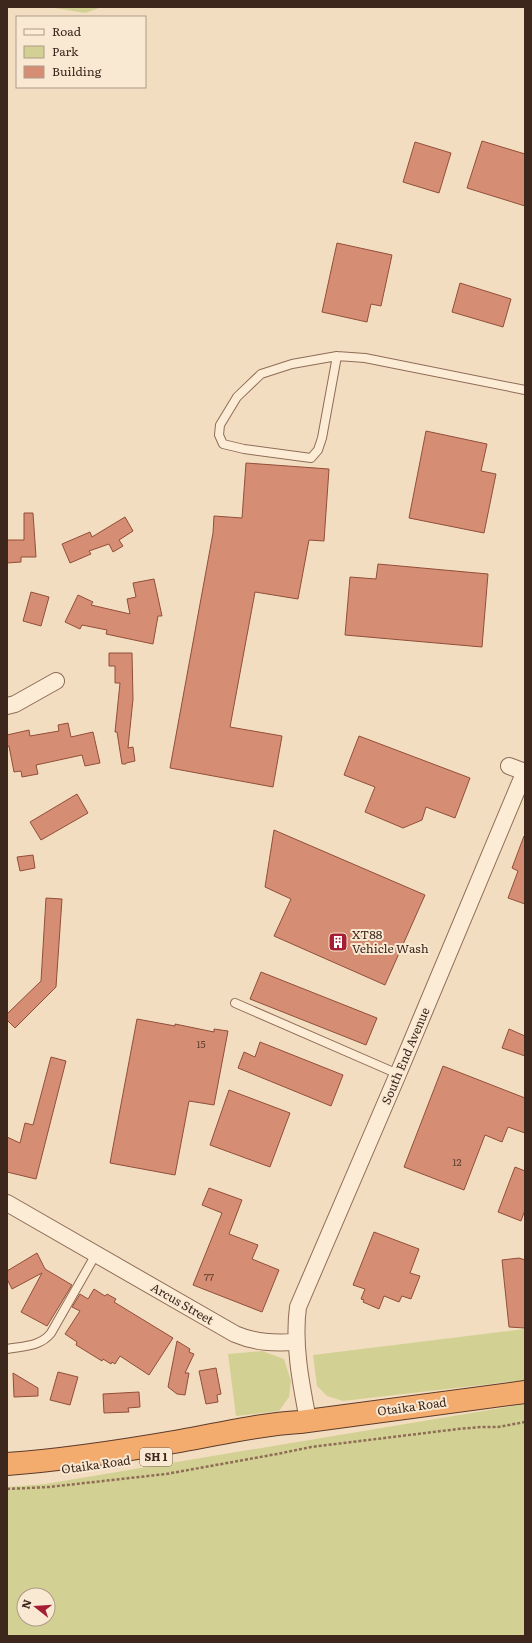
<svg xmlns="http://www.w3.org/2000/svg" width="532" height="1643" font-family="Literata,serif">
	<rect width="100%" height="100%" fill="#f3ddc1"/>
	<path fill="#d2d193" fill-rule="evenodd" d="M49,7H102L85,13Z
		M525,1329V1380L343,1401L327,1396L317,1386L313,1355Z
		M262,1351L284,1359L291,1381L289,1397L279,1411L236,1416L228,1354Z
		M525,1404V1636H7V1487L45,1484ZM24,1595H48V1619H24Z"/>
	<path fill="#d58d73" stroke="#914f39" d="M482,141L525,154V206L467,188Z
		M415,142L451,153L439,193L403,182Z
		M337,243L392,255L381,306L371,304L367,322L322,312Z
		M460,283L511,299L503,327L452,312Z
		M426,431L487,444L481,471L496,474L484,533L409,518Z
		M246,463L329,469L324,541L309,540L298,599L255,592L230,727L282,736L273,787L170,768L213,533L214,516L242,518Z
		M24,513H33L36,557H21V562L7,563V540H24Z
		M125,517L133,531L119,540L123,546L113,552L109,544L89,551L91,554L70,563L62,544L90,532L92,537Z
		M378,564L488,574L482,647L345,635L350,577L376,579Z
		M154,579L162,616H158L153,644L106,634L107,630L82,625L80,629L65,622L78,595L93,602L91,605L130,614L127,599L136,597L133,583Z
		M31,592L49,597L41,626L23,621Z
		M109,653H132L133,699L128,748L133,747L135,761L126,763V764H122L117,732H115L120,683H115V666H109Z
		M68,723L71,737L93,732L100,763L85,766L82,755L36,765L38,774L22,777L21,771L14,772L9,746L7,747V735L29,730L30,736L59,731L58,725Z
		M359,736L470,778L455,818L426,807L422,820L403,828L365,812L375,787L344,775Z
		M77,794L88,813L41,840L30,822Z
		M274,830L425,895L385,985L274,936L291,899L265,887Z
		M524,836H525V904L508,898L518,871L512,868Z
		M33,855L35,868L20,871L17,857Z
		M46,898L62,899L56,987L15,1028L7,1020V1014L41,981Z
		M261,972L377,1018L366,1045L250,999Z
		M137,1019L175,1026V1024L214,1032V1029L228,1031L214,1105L189,1101L175,1175L110,1163Z
		M509,1029L525,1036V1056L502,1048Z
		M260,1042L343,1075L331,1106L238,1068L244,1052L255,1057Z
		M51,1057L66,1061L36,1179L7,1172V1137L20,1143L25,1123L33,1125Z
		M443,1066L525,1098V1133L508,1127L502,1142L485,1135L464,1190L404,1167Z
		M229,1090L290,1113L270,1167L210,1145Z
		M515,1167L525,1171V1210L521,1221L498,1212Z
		M209,1188L242,1200L229,1234L258,1245L252,1259L279,1270L262,1312L193,1285L222,1213L202,1205Z
		M374,1232L419,1249L410,1273L420,1276L411,1299L402,1296L399,1302L384,1296L379,1309L363,1302L364,1300L361,1299L365,1289L353,1285Z
		M37,1253L45,1269L72,1285L47,1326L21,1312L42,1273L12,1289L7,1279V1271Z
		M519,1258L525,1260V1328L509,1327L502,1260Z
		M94,1289L105,1296L107,1294L116,1299L114,1302L173,1338L149,1375L120,1356L115,1364L112,1362L111,1364L103,1359L102,1361L76,1345L77,1342L65,1334L80,1311L72,1307L80,1294L88,1299Z
		M177,1341L190,1349L189,1352L194,1354L185,1373H189L185,1395L177,1394L168,1387Z
		M216,1368L221,1394L217,1395L218,1402L206,1404L199,1371Z
		M58,1372L78,1377L70,1405L50,1400Z
		M13,1373L38,1388V1396L14,1397Z
		M139,1392L140,1407L128,1408L129,1412L104,1413L103,1394Z"/>
	<g fill="none" stroke-linecap="round" stroke-linejoin="round">
		<g stroke="#8f6c56" stroke-width="10">
			<path id="service" d="M337,356L322,438L318,450L311,458L244,449L223,444L219,435L220,425L237,397L261,374L292,364L337,356L365,358L525,390
				M235,1003L398,1074
				M7,1349C23,1346 40,1347 51,1333L96,1254"/>
		</g>
		<g stroke="#8f6c56" stroke-width="18">
			<path id="minor" d="M7,706L15,704L56,681
				M509,766L525,772
				M7,1203L235,1334C256,1343 274,1343 296,1342
				M308,1420C301,1384 293,1344 298,1307L398,1074L525,771"/>
		</g>
		<g stroke="#5c3b2b" stroke-width="24">
			<path id="trunk" d="M7,1464C65,1460 122,1451 180,1441C220,1434 260,1424 300,1422L525,1392"/>
		</g>
		<path stroke="#8f6c56" stroke-width="2.5" stroke-dasharray="3 2" stroke-linecap="butt" d="M7,1489L49,1487L166,1474L277,1454L311,1447L458,1429L481,1427H498L525,1422"/>
		<use href="#service" stroke="#fcebd5" stroke-width="8"/>
		<use href="#minor" stroke="#fcebd5" stroke-width="16"/>
		<use href="#trunk" stroke="#f3ac6e" stroke-width="22"/>
	</g>
	<defs>
		<g id="building-square" transform="scale(1)"><rect x="-9" y="-9" width="18" height="18" rx="4" fill="#a51f34" stroke="#f9e8d2"/><path d="M-4-6H4V6H1V3H-1V6H-4ZM-2.5-4.3h1.7v1.8h-1.7ZM.8-4.3h1.7v1.8H.8ZM-2.5-1h1.7V.8h-1.7ZM.8-1h1.7V.8H.8Z" fill="#fff"/></g>
	</defs>
	<g fill-rule="evenodd">
		<use href="#building-square" x="338" y="942"/>
	</g>
	<g text-anchor="middle" stroke-width="4" stroke-linejoin="round" paint-order="stroke">
		<g font-size="10" fill="#634032">
			<text x="201" y="1048">15</text>
			<text x="457" y="1166">12</text>
			<text x="209" y="1281">77</text>
		</g>
		<rect fill="#f9e8d2" stroke="#756153" stroke-width="1" x="140" y="1448" width="32" height="18" rx="3"/>
		<g font-size="11" font-weight="bold" fill="#3d271c">
			<text x="156" y="1461">SH 1</text>
		</g>
		<g font-size="12" fill="#3d271c" stroke="#f9e8d2" text-anchor="start">
			<text x="352" y="939">XT88<tspan x="352" dy="14">Vehicle Wash</tspan></text>
		</g>
		<g font-size="12" fill="#3d271c" stroke="#f9e8d2">
			<text transform="translate(406 1056) rotate(-67)" y="4">South End Avenue</text>
			<text transform="translate(182 1304) rotate(30)" y="4">Arcus Street</text>
			<text transform="translate(412 1407) rotate(-8)" y="4">Otaika Road</text>
			<text transform="translate(96 1465) rotate(-8)" y="4">Otaika Road</text>
		</g>
	</g>
	<rect width="532" height="1643" fill="none" stroke="#3d271c" stroke-width="16"/>
	<rect x="16" y="16" width="130" height="72" fill="#f9e8d2" stroke="#ae9b89"/>
	<rect x="24" y="29" width="20" height="6" fill="#fcebd5" stroke="#ae9b89"/>
	<text x="52" y="36" font-size="12" fill="#3d271c">Road</text>
	<rect x="24" y="46" width="20" height="12" fill="#d2d193" stroke="#ae9b89"/>
	<text x="52" y="56" font-size="12" fill="#3d271c">Park</text>
	<rect x="24" y="66" width="20" height="12" fill="#d58d73" stroke="#ae9b89"/>
	<text x="52" y="76" font-size="12" fill="#3d271c">Building</text>
	<g transform="translate(36 1607) rotate(287)"><circle r="19" fill="#f9e8d2" stroke="#ae9b89"/>
	<path d="M0-3L7 15L0 10L-7 15Z" fill="#a51f34"/>
	<text y="-6" font-size="11" font-weight="bold" text-anchor="middle" fill="#3d271c">N</text>
	</g>
</svg>
